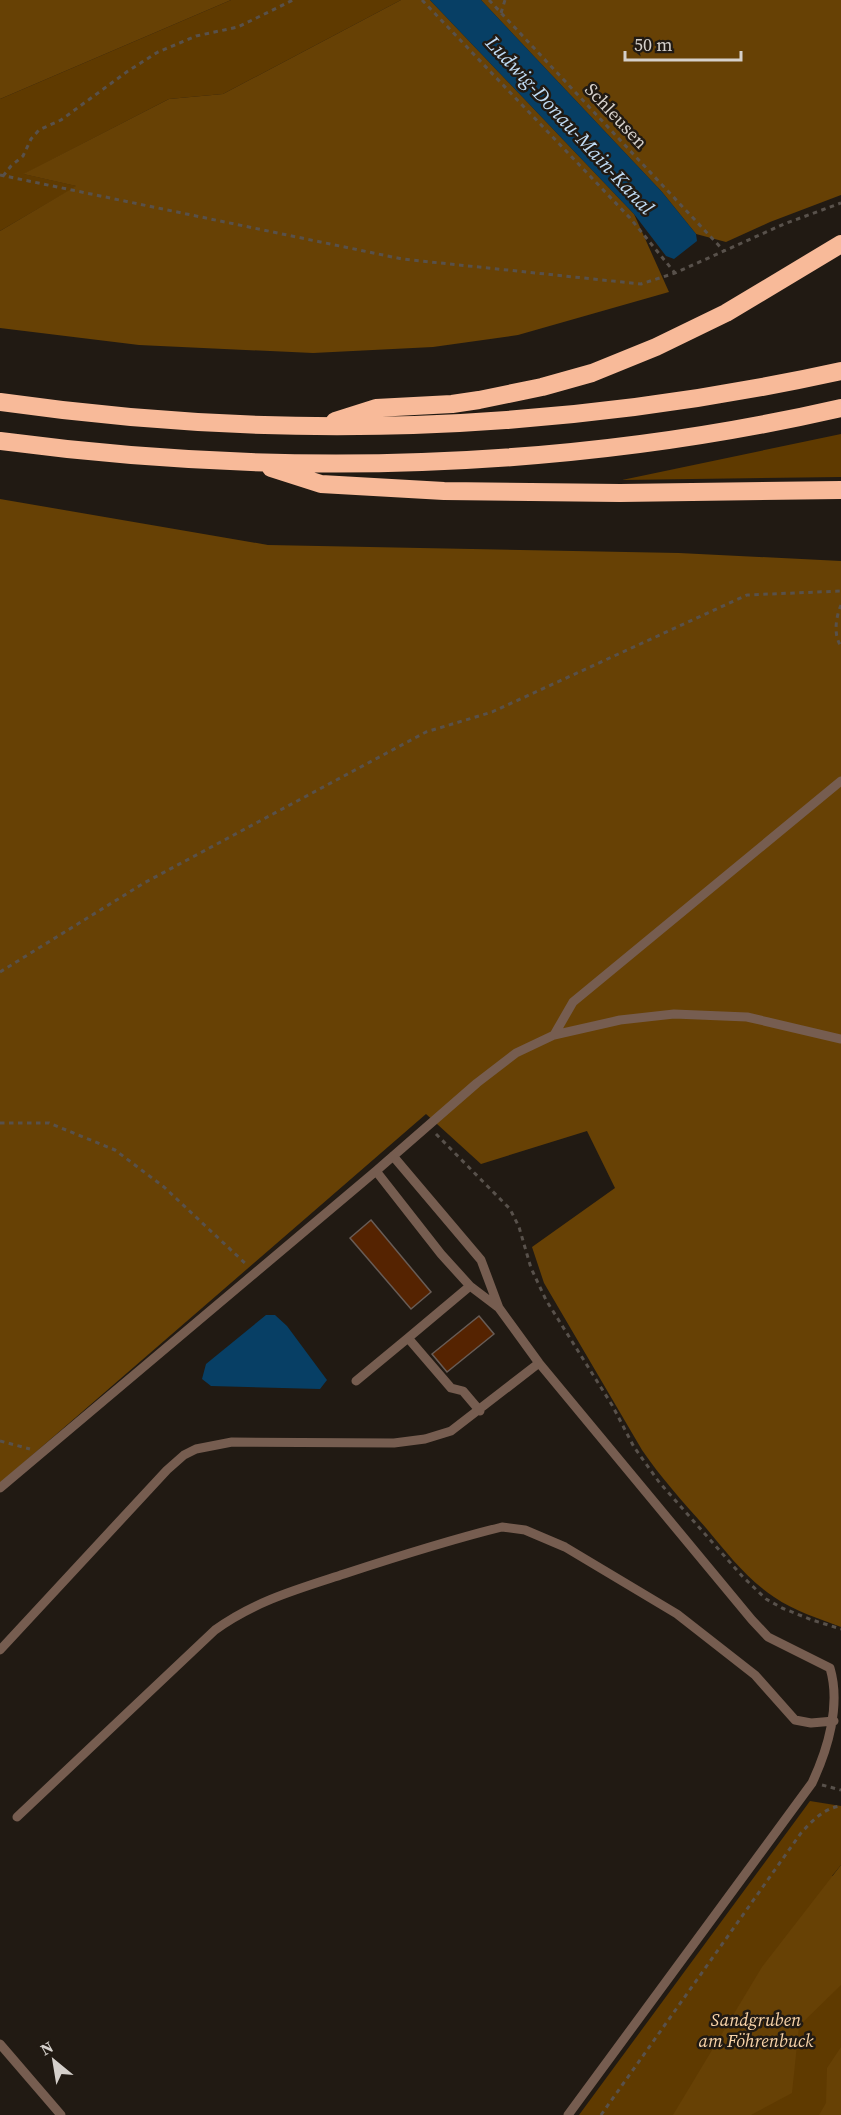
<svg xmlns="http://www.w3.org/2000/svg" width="841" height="2115" font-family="'Source Serif 4',serif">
	<rect width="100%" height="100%" fill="#211a13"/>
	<path fill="#5f3a00" d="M231,0H401L223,94L169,99L24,174L77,186L0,231V99Z
		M841,434V477L622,480Z
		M810,1801L841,1806V1865L832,1876L841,1875V2115H579Z"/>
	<path fill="#674105" d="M0,0H231L0,99Z
		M401,0H430L634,214L669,292L518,335L433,347L313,353L139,345L0,328V231L76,186L23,174L169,99L223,94Z
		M481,0H841V195L770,222L726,242L696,234L662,192Z
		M0,499L268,545L679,553L841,561V1627C818,1618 794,1611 774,1597C747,1579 726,1552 706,1528C684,1503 661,1478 642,1450L544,1283L532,1247L615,1188L587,1131L481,1164L426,1114L0,1483Z
		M841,1865V1985L799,2026L792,2093L751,2115H673L762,1967Z
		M841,2047V2115H819L826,2103L827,2068Z"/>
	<path fill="#073f65" d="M430,0H481L662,192L696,234L697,241L674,259L666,256L634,214Z
		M266,1315H275L287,1326L327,1380L320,1389L211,1386L202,1379L206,1364Z"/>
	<path fill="#552301" stroke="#685c56" stroke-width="1.5" d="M371,1220L431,1292L411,1309L350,1238Z
		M479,1316L494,1334L447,1372L432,1354Z"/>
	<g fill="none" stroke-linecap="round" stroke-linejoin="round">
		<path stroke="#58514b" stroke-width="3" stroke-dasharray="4.5 4.5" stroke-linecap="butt" d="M422,0L630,218L675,273
			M489,0L724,251
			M501,13L505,0
			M0,175L402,259L641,284L675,273L784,224L841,203
			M3,176L11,166L23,156L31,139L39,130L61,120L128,71L158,52L196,36L238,27L293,0
			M841,605C836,617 833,635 841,646
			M0,972L144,883L426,732L492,712L747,595L841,591
			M0,1123H49L115,1150L164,1187L247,1265
			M436,1134L510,1209L519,1227L531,1268L546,1300L612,1405L634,1447L659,1482L743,1577L766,1599L782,1608L812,1620L841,1629
			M0,1441L30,1449
			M822,1785L841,1790
			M601,2115L801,1833C812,1821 824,1808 841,1806"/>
		<path stroke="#765d50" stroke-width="9" d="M554,1035L573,1002L841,781
			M393,1156L481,1260L499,1308
			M376,1171L441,1254L470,1286L499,1308L539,1363L752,1620L768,1637L830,1668C841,1705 828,1749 812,1783L568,2115
			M470,1286L408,1338L451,1388L463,1391L480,1411
			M356,1381L408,1338
			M0,1488L376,1171L477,1083L516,1053L554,1035L620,1020L674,1014L747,1017L841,1039
			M0,1650L167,1470L184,1455L196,1449L232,1442L394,1443L425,1439L451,1431L539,1363
			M17,1817L215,1630C255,1601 298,1589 344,1574C396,1557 449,1540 502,1527L525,1530L565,1547L677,1614L755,1675L795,1720L811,1723L834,1721
			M0,2044L61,2115"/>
		<path stroke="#f8ba99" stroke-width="18" d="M0,402C280,442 564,432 841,371
			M335,421L376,408L452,404L479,400L542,387L592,373L656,347L726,313L841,244
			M0,441C279,478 566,471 841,408
			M271,468L321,484L444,491L620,493L841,490"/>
	</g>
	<g text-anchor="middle" stroke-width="5" stroke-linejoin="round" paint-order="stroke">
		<g font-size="18" fill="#d5d0cb" stroke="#211a13">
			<text transform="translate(616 116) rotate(47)" y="6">Schleusen</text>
		</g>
		<g font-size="18" font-style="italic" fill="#f8d3a8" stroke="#211a13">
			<text x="756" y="2026">Sandgruben<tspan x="756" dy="21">am Föhrenbuck</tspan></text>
		</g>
		<g font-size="20" font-style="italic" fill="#bfdbf4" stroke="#211a13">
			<text transform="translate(570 125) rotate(47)" y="7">Ludwig-Donau-Main-Kanal</text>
		</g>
	</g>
	<g transform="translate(54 2061) rotate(330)" stroke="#211a13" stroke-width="4.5" paint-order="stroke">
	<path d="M0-4.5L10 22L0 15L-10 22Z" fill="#d5d0cb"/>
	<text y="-9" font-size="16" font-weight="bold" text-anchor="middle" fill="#d5d0cb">N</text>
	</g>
	<path d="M625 51v9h116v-9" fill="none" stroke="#d5d0cb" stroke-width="3"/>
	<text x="634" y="51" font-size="18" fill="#d5d0cb" stroke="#211a13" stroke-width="4.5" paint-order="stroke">50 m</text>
</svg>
